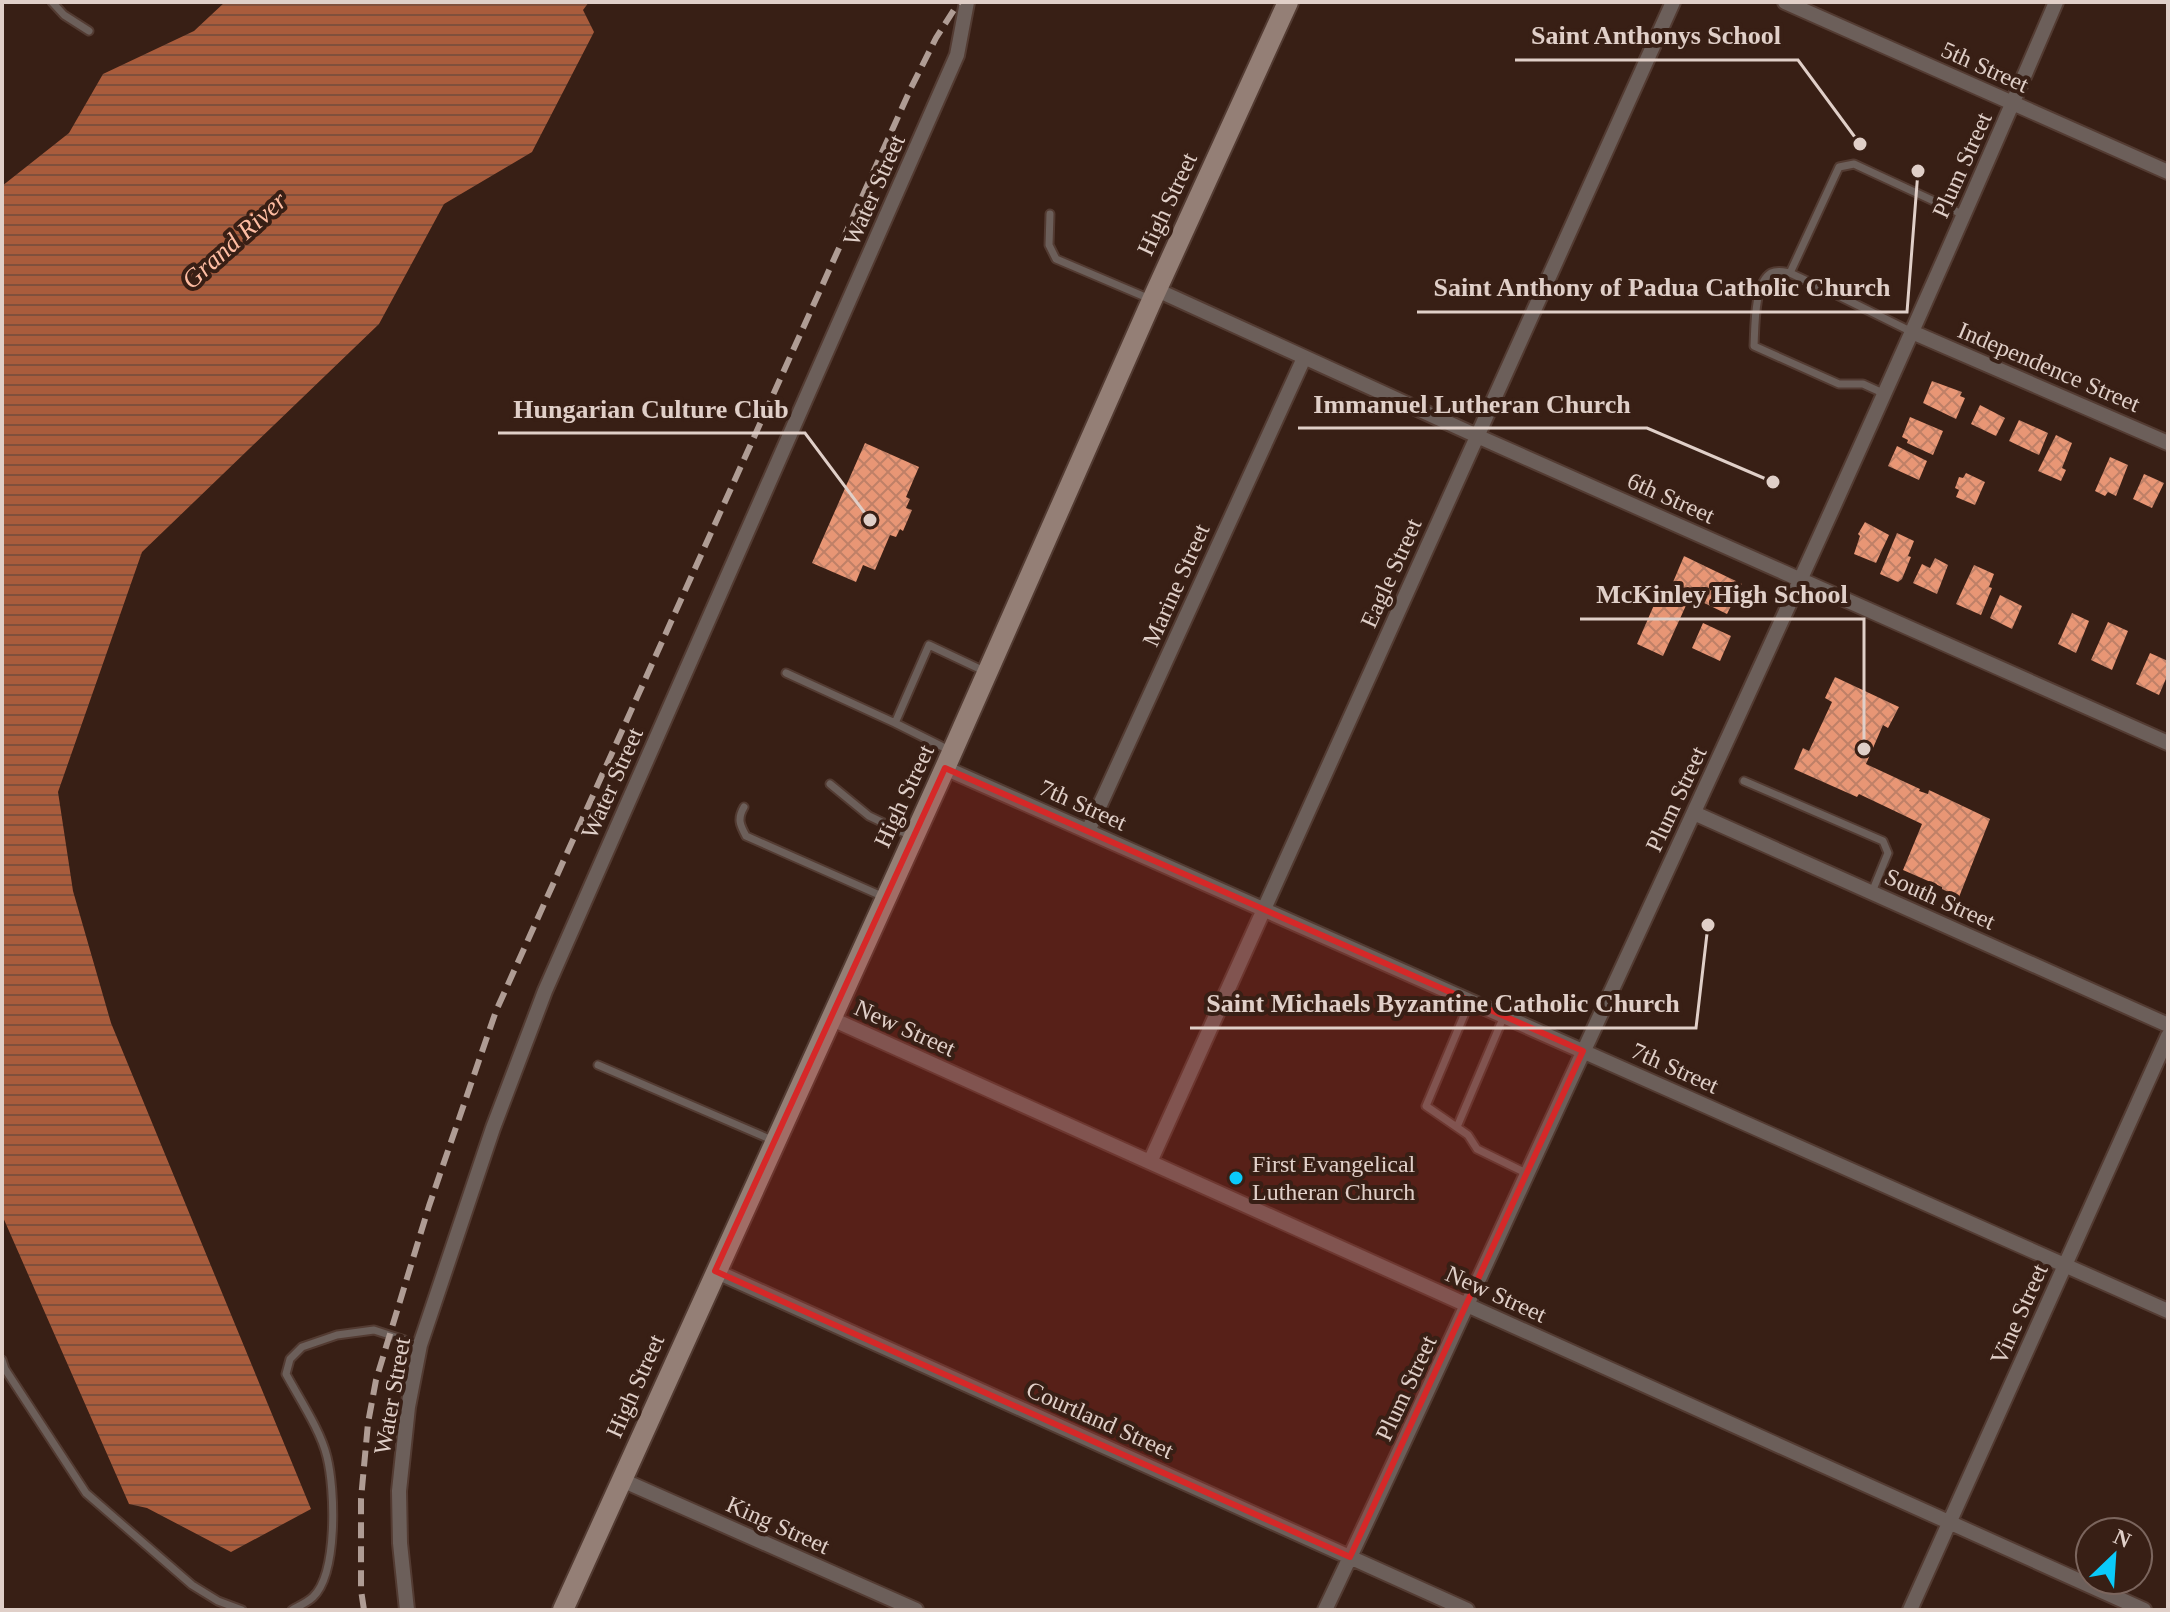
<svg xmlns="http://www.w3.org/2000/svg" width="2170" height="1612" font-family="'Times New Roman',serif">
	<defs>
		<pattern id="water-rules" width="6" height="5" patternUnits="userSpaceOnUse" patternTransform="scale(2)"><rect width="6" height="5" fill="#a95c3c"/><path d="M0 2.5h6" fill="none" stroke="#80503c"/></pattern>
		<pattern id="building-cross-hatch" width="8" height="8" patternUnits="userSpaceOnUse" patternTransform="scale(2)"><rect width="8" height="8" fill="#e89675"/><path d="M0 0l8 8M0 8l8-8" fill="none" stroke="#bf8067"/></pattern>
	</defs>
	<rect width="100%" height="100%" fill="#381f15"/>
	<path fill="url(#water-rules)" d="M225,2H589L583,10L594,32L532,152L444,204L379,324L142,552L58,792L73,891L111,1023L311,1509L231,1552L147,1508L129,1504L2,1215V186L69,133L103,74L194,31Z"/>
	<path fill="url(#building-cross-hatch)" d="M1932,381L1962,392L1960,396L1965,398L1956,419L1923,403Z
		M1980,405L2005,418L1996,436L1971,424Z
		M1910,417L1943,431L1933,455L1907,443L1908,440L1902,437Z
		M2019,420L2048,433L2039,455L2009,441Z
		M2056,435L2072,443L2062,468L2066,470L2061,481L2038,471Z
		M865,443L919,467L906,497L910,499L906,508L912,510L903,531L900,529L896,537L890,535L875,570L863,565L856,582L812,563Z
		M1897,446L1927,461L1919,480L1888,466Z
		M2110,457L2128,465L2116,496L2108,492L2105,496L2095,491Z
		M1966,473L1985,482L1975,505L1956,497L1959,490L1955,488L1959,477L1963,478Z
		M2144,474L2164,483L2152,508L2133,499Z
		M1865,522L1889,535L1876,563L1854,554L1860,536L1858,534Z
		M1897,533L1914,541L1908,556L1911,557L1902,579L1898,582L1880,574Z
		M1684,556L1742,584L1738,594L1746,598L1741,608L1732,604L1727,614L1671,587Z
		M1935,558L1948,565L1937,594L1913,583L1922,564L1930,568Z
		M1974,565L1994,574L1989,587L1992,588L1981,615L1956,604Z
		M1661,589L1688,601L1663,656L1637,644Z
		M2000,595L2022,606L2012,629L1990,618Z
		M2072,613L2089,621L2076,653L2058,644Z
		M2108,622L2128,631L2112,670L2091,660Z
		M1703,623L1731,636L1720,661L1692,648Z
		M2150,653L2168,661V674L2159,695L2136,684Z
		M1835,677L1899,707L1888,728L1883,725L1866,764L1920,789L1919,791L1928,794L1929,790L1990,819L1959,897L1942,889V887L1903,870L1922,824L1859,794L1857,797L1794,769L1803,748L1809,751L1832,702L1825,698Z"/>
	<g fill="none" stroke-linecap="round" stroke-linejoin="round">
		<g stroke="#533b32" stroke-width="11">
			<path id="lane" d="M52,2L64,15L89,31
				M1050,214L1049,245L1056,259L1150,299
				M1790,273C1784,272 1778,270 1771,273C1754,283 1755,328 1754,346L1839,384H1863L1885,394
				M1822,288L1790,273L1839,167L1854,164L1964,215
				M1837,295L1912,332
				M786,673L895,723
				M951,751L895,723L929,645L984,671
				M1744,781L1883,841L1888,853L1872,892
				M830,784L869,816L911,836
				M744,807C737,819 740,825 746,836L884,897
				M1470,1001L1426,1106L1468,1135L1477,1149L1528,1174
				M598,1065L772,1140
				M1457,1127L1504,1016
				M2,1360L5,1369L86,1493L192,1585L218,1601L242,1610
				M292,1610C299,1606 308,1602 313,1597C338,1573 335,1489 327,1457C321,1431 299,1398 286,1374L290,1359L302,1347L337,1335L374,1330L420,1345"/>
		</g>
		<g stroke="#533b32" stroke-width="18">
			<path id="street" d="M1785,2L2168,172
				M1157,290L1477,436L2168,743
				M1912,332L2168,443
				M945,768L2168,1311
				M1694,813L2168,1025
				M1088,831L1304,358
				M830,1018L2144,1610
				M1150,1162L1673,2
				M715,1271L1467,1610
				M622,1480L916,1610
				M407,1610L400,1543L399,1491L408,1407L420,1345L493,1128L545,991L957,55L967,2
				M1325,1610C1414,1423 1499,1234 1586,1046C1746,700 1906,353 2056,2
				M1910,1610L2168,1036"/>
		</g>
		<g stroke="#533b32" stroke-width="24">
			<path id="secondary" d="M563,1610L945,768L1152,300L1288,2"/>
		</g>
		<use href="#lane" stroke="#6c5f5a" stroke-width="7"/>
		<use href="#street" stroke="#6c5f5a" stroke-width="14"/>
		<use href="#secondary" stroke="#947f76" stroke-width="20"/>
		<path stroke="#af9c94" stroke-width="6" stroke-dasharray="16 8" stroke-linecap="butt" d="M364,1610L361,1590V1499L368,1423L376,1380L429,1206L496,1011L911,88L936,38L959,2"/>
	</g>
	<path fill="#d62828" fill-opacity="0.2" stroke="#d62828" stroke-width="6" stroke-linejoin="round" d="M945,768L1583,1051L1350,1557L715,1271Z"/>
	<circle fill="#0acafa" stroke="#381f15" stroke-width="3" cx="1236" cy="1178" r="8"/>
	<g text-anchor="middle" stroke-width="8" stroke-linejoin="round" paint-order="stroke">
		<g font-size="24" fill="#e0cfc8" stroke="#381f15">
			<text transform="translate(1985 67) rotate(24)" y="8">5th Street</text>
			<text transform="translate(1962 165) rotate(-66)" y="8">Plum Street</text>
			<text transform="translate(874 190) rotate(-66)" y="8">Water Street</text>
			<text transform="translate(1167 204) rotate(-65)" y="8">High Street</text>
			<text transform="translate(2049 367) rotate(23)" y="8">Independence Street</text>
			<text transform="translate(1671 498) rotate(24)" y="8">6th Street</text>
			<text transform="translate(1391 573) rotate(-66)" y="8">Eagle Street</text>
			<text transform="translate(1176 585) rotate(-66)" y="8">Marine Street</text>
			<text transform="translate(612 783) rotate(-66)" y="8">Water Street</text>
			<text transform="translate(904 796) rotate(-65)" y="8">High Street</text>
			<text transform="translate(1676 799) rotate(-65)" y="8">Plum Street</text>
			<text transform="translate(1083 805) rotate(24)" y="8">7th Street</text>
			<text transform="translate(1940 899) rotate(24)" y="8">South Street</text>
			<text transform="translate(905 1028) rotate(24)" y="8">New Street</text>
			<text transform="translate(1675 1068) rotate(24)" y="8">7th Street</text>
			<text transform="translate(1496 1294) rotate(24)" y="8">New Street</text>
			<text transform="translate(2019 1314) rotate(-66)" y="8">Vine Street</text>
			<text transform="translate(635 1386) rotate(-66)" y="8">High Street</text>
			<text transform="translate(1406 1388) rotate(-65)" y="8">Plum Street</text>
			<text transform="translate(392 1396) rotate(-80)" y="8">Water Street</text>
			<text transform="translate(1100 1420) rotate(24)" y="8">Courtland Street</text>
			<text transform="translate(778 1525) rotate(24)" y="8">King Street</text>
		</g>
		<g font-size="24" fill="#e0cfc8" stroke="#381f15" text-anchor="start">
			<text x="1252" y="1172">First Evangelical<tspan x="1252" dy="28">Lutheran Church</tspan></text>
		</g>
		<g font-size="26" font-style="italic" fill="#febda3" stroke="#381f15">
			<text transform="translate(234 240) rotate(-42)" y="9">Grand River</text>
		</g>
	</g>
	<path fill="none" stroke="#e0cfc8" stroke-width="3" d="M1860 144L1798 60H1515M1918 171L1907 312H1417M1773 482L1647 428H1298M870 520L805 433H498M1864 749L1864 619H1580M1708 925L1696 1028H1190"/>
	<g fill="#e0cfc8" stroke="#381f15" stroke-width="3">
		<circle cx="1860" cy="144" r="8"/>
		<circle cx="1918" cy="171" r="8"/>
		<circle cx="1773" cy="482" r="8"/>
		<circle cx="870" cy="520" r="8"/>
		<circle cx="1864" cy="749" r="8"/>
		<circle cx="1708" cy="925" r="8"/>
	</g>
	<g font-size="26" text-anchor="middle" font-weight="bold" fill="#e0cfc8" stroke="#381f15" stroke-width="8" stroke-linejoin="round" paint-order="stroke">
		<text x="1656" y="44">Saint Anthonys School</text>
		<text x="1662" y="296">Saint Anthony of Padua Catholic Church</text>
		<text x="1472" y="413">Immanuel Lutheran Church</text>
		<text x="651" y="418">Hungarian Culture Club</text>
		<text x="1722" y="603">McKinley High School</text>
		<text x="1443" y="1012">Saint Michaels Byzantine Catholic Church</text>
	</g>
	<rect width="2170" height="1612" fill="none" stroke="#e0cfc8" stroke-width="8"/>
	<g transform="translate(2114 1556) rotate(25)"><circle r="38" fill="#381f15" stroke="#7b655d" stroke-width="2"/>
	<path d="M0-6L14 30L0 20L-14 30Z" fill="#0acafa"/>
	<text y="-12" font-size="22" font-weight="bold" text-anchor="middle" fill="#e0cfc8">N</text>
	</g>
</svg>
